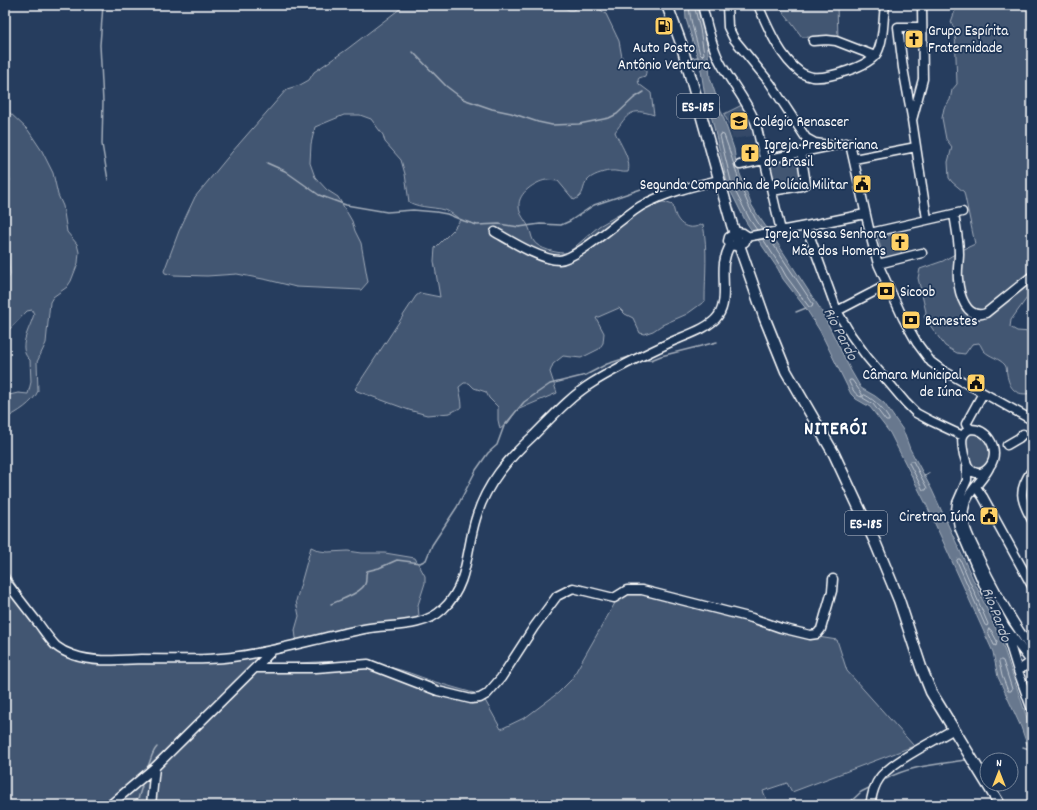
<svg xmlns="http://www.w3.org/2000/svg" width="1037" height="810" font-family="Dekko,sans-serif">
	<rect width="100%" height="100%" fill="#263d5e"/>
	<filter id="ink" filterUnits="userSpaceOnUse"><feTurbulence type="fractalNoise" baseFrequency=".025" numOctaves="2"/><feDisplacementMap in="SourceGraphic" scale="8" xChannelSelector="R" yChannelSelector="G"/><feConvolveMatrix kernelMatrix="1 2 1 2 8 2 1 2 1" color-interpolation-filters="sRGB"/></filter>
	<g filter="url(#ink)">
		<path fill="#344a68" d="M724,114L749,116L753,136L732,139L730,126Z"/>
		<path fill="#425672" stroke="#a0aab8" d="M401,5H559L569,10H573L581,5H594L606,14L619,41L623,63L627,64L639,59C645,62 648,69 645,76L639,78L638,80L639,84L651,93L654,115C630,107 628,114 615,132C620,144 632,160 628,172C622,173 616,170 609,171C603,172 592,175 588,180C581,187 586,195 574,200L558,181C554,181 550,180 546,180C535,182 518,193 519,206C519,215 526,220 529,228C531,232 531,236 533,240C537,249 559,254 568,253L599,226L629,209H644L659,202H664L673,205C675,222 686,233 703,224C708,250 705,275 705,301L687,314L662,325L653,331L644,334L640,333L633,318L625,314L619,308L596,318L604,333L603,343L599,349L581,358L563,356L553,364L550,372L557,393L517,410L508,423L500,429L498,420V407L489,398L486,392L474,388L469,383H464L459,387C460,394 462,400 462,407L450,413L427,415L409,410L357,391L355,389L416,296L420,293L440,297L434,261L435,248L453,230L460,220C457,217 453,214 449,212C437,206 421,209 409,202L405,174L401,160L385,142L383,135L371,119L360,115H344L315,127L311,144L310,163L315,177L327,190L338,197L352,221L355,231L361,243L368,282L361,290L296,287L268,280L237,274L207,276L173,275L165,273L164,271L179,231L195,197L232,152L287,89L300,85L309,80L314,72L346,50L401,8Z
			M778,5H837L838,38L802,37Z
			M957,5H1032V291L1011,320L1010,327L1017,331L1032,332V393C1016,397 1009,388 1007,374C1006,370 1007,368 1005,365C999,358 990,357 984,351C982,349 981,345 979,343L972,344L965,354L957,353L945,346L924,317L926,312L918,278L920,269L943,261L960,251L975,244L964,192L952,182L949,178L948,162L952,147L946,139L942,118L944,108L950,100L952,90L957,84L955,31L951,22Z
			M744,104L749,116L730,126L724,114Z
			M5,110H7L28,130L42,151L53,173L58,195L63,206L67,232L77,244L79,252L78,263L71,281L67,287L53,297L50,302L46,343L37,362L38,391C33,403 17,413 6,418L5,396L18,393L28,394L31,382L30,360C16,348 30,329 34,314L32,310L27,311L5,334V308L9,296L5,289V283L10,275L8,247L5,241V197L10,180L8,172L5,165Z
			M799,156L804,182L775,188L768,162Z
			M897,233L902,256L884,260L878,238Z
			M974,433C989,438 997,459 981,469H977L971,464L966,443L967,436L970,433Z
			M311,547L320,551L328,552L348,551L362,553H385L415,558L425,576V583L418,605L419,616L415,619L298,641L296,638L295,630L299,616L296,601Z
			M5,570H6L22,595L51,634L58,643L68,650L89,656L212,658L262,648L264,666C302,663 351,657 389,667C403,670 418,676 432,681C449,686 465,691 482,695L501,729L526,717L558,693L571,680L615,603L623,590L627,588L812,636L837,640L847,671L914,746L792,792L787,783L763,791L769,805H5Z"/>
		<path fill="#67788e" stroke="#a4aebb" d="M685,5H697L707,41L710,78L734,149L736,163L751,204L757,214L774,238L821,310L850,369L861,388L875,396L884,403L903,430L910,449L932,490L1001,640L1032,733V759L1021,727L998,677L993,652L927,506L890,433L870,407L856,399L851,394L820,331L807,310L783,279L778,269L746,222L728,186L712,119L705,96L700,64L686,19Z"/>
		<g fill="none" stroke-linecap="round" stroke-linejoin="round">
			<path stroke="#c2c9d2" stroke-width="1" d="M689,5C690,22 696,38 700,54L702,56L704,54L700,29L694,5
				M757,230L750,220L732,185L720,136L721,134L724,135C736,167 742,201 762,229
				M763,239L781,267L786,276L809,307H812L813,304L769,238
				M850,380H852L862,394V397C855,396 852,388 849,382Z
				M865,395C876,401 882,408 889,419V421H886L873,404L863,398V396Z
				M910,461H913L927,488L926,490H923L909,463Z
				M958,559H960L963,566L988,624L987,626L985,625L957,561Z
				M989,629L991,630L997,641L996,646L994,645L988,632Z
				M1001,660L1003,661L1012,689L1011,691H1008L1002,676L999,662Z"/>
			<path stroke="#a4aebb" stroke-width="1.5" d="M103,5L100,45L103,102L102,144L108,180
				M413,52L446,86L463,99L492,109L511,113L538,122L552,125L579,124L609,118L617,114L634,98L644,92
				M692,58L698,57
				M267,163L285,171L319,195L346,205L387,212L413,210L436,212L447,214L464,221L477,225L499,224L519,227L540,224L561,225L570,221L594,205L644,188L666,184
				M796,312L806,308
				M641,360H651L661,356L717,342
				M924,476L929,473
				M331,604C340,600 361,593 365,584C367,580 365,575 367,571L379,568L397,560L420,563L426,560L432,545L457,507L476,470L488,453L497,445L504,426L524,402L550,384L586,375L607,364L632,356
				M1023,747L1029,749
				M146,770C151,762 151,753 157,747
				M886,779C909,766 939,764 966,760
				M133,805V803L138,799L142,786
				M847,805L861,792L871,787"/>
			<g stroke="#fff" stroke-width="11">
				<path id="minor" d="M702,5C707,24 711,45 720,62C731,83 748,102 756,124L781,231
					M727,5L728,27L734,39L770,83L806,138L815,143L829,145
					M758,5C768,28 780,57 800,72C804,75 808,76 812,77C826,79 869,67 877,53C884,40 883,20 885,5
					M922,5L923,79L912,120L927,219
					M813,41L827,40L836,41L875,56
					M912,117L903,68L898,27H922
					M854,159L916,147
					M740,165L846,143L850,144L872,242L878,264L903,318L917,343L931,362L942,370L1032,420
					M772,191L801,186L806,184L801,152
					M954,214C956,227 959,241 959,254C959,262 957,270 958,279C959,293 966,321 986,313L1032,276
					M806,226L837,311L851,335L867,357L906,403L916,413L931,421L963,436
					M495,232C511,241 541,260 559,260C578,259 621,218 641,206C664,193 693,186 719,180
					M738,232L743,233L746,235L745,242L736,246L730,245L728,241L729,237Z
					M870,233L962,212
					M746,237L806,226L865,214
					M878,264L922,253
					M837,311L887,285
					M971,429C987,429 997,446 993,460C990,469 979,479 970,469C966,465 966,460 964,455C962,444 959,433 971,429Z
					M971,429L967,426L966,424L983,393
					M1007,445L1019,438L1023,434
					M967,466V480L957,503L956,510L959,527L986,590L1005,627L1032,663
					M989,468C982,482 966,493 964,509C961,525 972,543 979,558C994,590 1012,621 1032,650
					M1032,470C1018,490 1020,499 1032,520
					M976,487L983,497L1032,586
					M5,580C16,595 27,609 38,623C44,631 49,639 56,646C61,650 67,653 73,655C95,663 119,660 141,659C174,659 207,661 239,656C282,650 322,637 364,629C390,624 422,629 443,609C469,585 466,549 476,518C486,484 508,459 534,435C552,417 571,396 592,383C617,367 644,355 671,342C684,336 710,328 718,316C728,302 722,280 724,263C725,257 727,251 730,245
					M1006,632L1018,671L1032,710
					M255,668H316L368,664L438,691L471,699L480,698L487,694L501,678L534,627L557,596L573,588L614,598L627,590H642L752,618L781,628L810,635L817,634L821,629L832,591L833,579
					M1018,671L1032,661
					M110,805L155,767L272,651
					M151,805L155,767
					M870,805C872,796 873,787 879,779C889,763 936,740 954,729"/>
			</g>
			<g stroke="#fff" stroke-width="13">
				<path id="major" d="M667,5L681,43L732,225L765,319L786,371L834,454L875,542L899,600L921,667L931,692L1000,805
					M1031,805H1032"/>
			</g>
			<use href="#minor" stroke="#1d3557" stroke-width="8"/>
			<use href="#major" stroke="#1d3557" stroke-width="10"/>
		</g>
	</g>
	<defs>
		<g id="fuel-square" transform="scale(1)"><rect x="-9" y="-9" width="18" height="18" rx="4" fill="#ffd166" stroke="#1d3557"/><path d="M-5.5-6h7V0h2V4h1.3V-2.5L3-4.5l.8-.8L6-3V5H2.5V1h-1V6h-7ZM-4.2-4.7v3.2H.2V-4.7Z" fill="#111"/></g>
		<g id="church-square" transform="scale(1)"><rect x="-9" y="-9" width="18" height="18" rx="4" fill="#ffd166" stroke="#1d3557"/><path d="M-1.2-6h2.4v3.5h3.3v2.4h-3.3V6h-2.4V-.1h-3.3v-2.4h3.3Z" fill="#111"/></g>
		<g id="school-square" transform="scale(1)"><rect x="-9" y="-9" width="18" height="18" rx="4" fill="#ffd166" stroke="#1d3557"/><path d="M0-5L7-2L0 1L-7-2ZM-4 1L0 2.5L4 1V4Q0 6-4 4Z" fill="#111"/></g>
		<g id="civic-square" transform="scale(1)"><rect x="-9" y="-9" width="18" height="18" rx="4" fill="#ffd166" stroke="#1d3557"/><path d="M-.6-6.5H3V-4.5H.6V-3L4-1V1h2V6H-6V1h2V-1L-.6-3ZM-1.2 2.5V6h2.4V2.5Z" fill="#111"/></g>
		<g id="bank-square" transform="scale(1)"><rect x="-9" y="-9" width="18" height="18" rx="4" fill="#ffd166" stroke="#1d3557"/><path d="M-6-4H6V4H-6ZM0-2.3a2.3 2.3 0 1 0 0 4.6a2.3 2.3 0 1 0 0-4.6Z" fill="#111"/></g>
	</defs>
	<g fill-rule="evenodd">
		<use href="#fuel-square" x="664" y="26"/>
		<use href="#church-square" x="914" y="39"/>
		<use href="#school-square" x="739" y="121"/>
		<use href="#church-square" x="750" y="153"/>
		<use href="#civic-square" x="862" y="184"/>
		<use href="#church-square" x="900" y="242"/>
		<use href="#bank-square" x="886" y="291"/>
		<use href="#bank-square" x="911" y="320"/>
		<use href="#civic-square" x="976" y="383"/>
		<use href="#civic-square" x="989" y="516"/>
	</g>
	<g text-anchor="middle" stroke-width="3.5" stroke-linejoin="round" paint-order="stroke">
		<g fill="#1d3557" stroke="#bbc2cd" stroke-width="1">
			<rect x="677" y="94" width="42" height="24" rx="3"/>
			<rect x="845" y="511" width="42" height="24" rx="3"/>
		</g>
		<g font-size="14" font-weight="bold" fill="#fff">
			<text x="698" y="111">ES-185</text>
			<text x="866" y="528">ES-185</text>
		</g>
		<g font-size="15" fill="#fff" stroke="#1d3557" text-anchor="start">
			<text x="928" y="35">Grupo Espírita<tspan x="928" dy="17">Fraternidade</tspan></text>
			<text x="664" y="52" text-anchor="middle">Auto Posto<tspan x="664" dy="17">Antônio Ventura</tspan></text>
			<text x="753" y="126">Colégio Renascer</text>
			<text x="764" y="149">Igreja Presbiteriana<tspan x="764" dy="17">do Brasil</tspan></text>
			<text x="848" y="189" text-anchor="end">Segunda Companhia de Polícia Militar</text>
			<text x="886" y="238" text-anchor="end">Igreja Nossa Senhora<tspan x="886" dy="17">Mãe dos Homens</tspan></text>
			<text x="900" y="296">Sicoob</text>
			<text x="925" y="325">Banestes</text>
			<text x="962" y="379" text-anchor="end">Câmara Municipal<tspan x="962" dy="17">de Iúna</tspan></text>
			<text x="975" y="521" text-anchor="end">Ciretran Iúna</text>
		</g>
		<g font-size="16" font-style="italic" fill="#bbc2cc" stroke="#1d3557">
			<text transform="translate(842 333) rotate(63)" y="6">Rio Pardo</text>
			<text transform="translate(998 614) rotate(69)" y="6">Rio Pardo</text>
		</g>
		<g font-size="19" font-weight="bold" letter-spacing="1" fill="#fff" stroke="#1d3557">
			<text x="836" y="434">NITERÓI</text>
		</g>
	</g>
	<rect width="1037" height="810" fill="none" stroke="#1d3557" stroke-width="20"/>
	<rect x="10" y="10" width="1017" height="790" fill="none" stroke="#fff" stroke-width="1.5" filter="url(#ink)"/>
	<g transform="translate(999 772)"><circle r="19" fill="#1d3557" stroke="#77869a"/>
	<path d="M0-3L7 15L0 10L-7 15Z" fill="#ffd166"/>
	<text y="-6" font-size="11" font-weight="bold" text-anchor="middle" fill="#ffffff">N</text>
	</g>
</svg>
